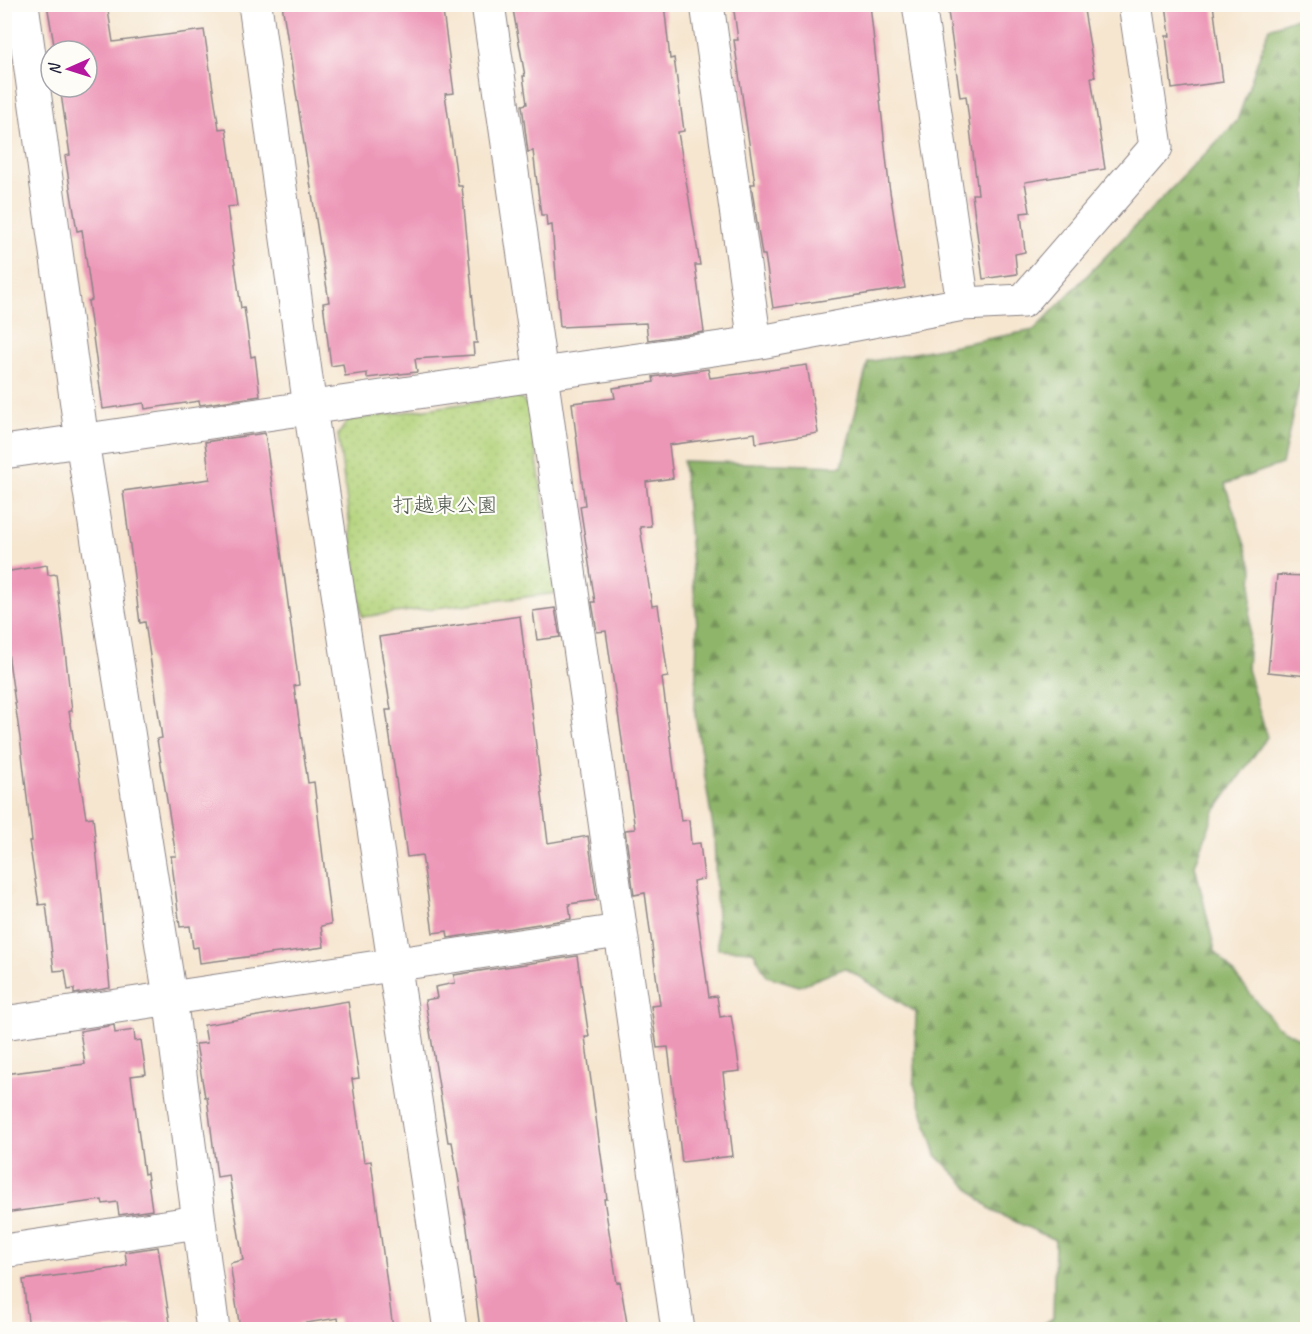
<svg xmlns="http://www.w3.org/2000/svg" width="1312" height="1334" font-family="Caveat,'Klee One',sans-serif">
	<defs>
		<pattern id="grass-dots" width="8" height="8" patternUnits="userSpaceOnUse" patternTransform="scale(1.5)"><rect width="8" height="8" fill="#b4d37b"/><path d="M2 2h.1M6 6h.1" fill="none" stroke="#9ab56b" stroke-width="1.8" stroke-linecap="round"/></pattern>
		<pattern id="forest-firs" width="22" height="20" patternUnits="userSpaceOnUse" patternTransform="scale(1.5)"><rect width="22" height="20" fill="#8fb56b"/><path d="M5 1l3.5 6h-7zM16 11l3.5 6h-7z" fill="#749359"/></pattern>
	</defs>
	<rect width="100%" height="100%" fill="#fdfcf7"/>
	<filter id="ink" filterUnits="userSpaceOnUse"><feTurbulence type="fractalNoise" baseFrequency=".0167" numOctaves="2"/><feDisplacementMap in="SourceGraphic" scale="12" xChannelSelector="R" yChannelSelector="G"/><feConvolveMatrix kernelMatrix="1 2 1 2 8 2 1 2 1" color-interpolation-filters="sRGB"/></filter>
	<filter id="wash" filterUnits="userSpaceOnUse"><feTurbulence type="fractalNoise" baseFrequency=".008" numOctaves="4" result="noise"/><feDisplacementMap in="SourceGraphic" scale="24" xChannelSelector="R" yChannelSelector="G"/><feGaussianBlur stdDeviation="1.35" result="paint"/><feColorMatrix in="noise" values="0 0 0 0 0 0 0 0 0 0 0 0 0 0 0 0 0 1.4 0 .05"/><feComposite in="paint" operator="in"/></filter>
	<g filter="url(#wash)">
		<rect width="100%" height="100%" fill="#f6e6d0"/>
		<path fill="url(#grass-dots)" stroke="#6b7a5b" stroke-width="1.5" d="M518,396L529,406L557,593L362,617L338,435L348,420Z"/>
		<path fill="url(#forest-firs)" stroke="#586c53" stroke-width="1.5" d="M1307,14V350L1282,464L1225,484L1253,570L1247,669L1267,737L1215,811L1195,865L1215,951L1277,1026L1307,1043V1329H1036L1053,1318L1055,1240L992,1211L936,1155L914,1084L916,1012L845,968L799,986L767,976L753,951L718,949L714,834L695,715L697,625L683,461L842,466L868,362L1034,330L1237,121L1269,28Z"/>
		<g id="blocks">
			<path fill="#ed97b7" d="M47,4H107L113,42L204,30L219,129L226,128L237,206L227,207L241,308L244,307L251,357L255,356L260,396L200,405L199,401L145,409L144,403L103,409L88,301L92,300L82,230L77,231L65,156L70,155L60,87H87V51H55Z
				M282,4H442L454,93L445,94L458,186H462L477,343H473L474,355L415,359L417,372L367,378V373L345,376L343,364L331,366L323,303L329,302Z
				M512,4H664L670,59L674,58L684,131L678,132L700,265H695L704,332L648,340L646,323L560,327L552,225L547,226L546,215H541L533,151L528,152L522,105L527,104L523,76H525Z
				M733,4H870L889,185L905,288L773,308L765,255H762L751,184H755L734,40H738Z
				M947,4H1083L1095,77H1091L1105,169L1025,182L1030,212L1021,213L1025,252L1015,254L1017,274L983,279L972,194H978L966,96L960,97Z
				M1166,4H1213L1223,82L1172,89L1166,36H1170Z
				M807,365L818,433L756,443L755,433L669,445L673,478L646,482L651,526L640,527L652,606L658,605L668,677L662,678L681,821L689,820L691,844L700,843L704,879L693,881L709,997L717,996L720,1017L731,1015L740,1071L723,1073L733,1156L682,1162L668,1047L657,1048L651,1006L660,1005L645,893L634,895L625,830L635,829L606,631L597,632L592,602H595L580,506L585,505L572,403L615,398L613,388L654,382L653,377L708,369L710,378Z
				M265,433L299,685L294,686L308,783L314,782L331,924L321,926L324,947L200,963L198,947L193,948L190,926L180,927L171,856H176L157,739L162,738L145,622L140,623L123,491L210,479L205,442Z
				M47,565L48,575L56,574L72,711H69L86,818L93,817L110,988L74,994V989L68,990L65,970L54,971L46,904L39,905L29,841H32L21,745L7,646L4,647V572Z
				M1277,575L1308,576V676L1268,672Z
				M555,608L560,637L537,640L533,611Z
				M520,616L548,843L588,836L597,900L569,904L571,919L448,938L447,931L433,933L422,855L407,857L386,710H391L379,637Z
				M577,956L589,1037H585L607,1199H604L617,1283L620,1282L628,1329H480L466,1221L452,1142H448L425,1000L437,998L435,987L455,983L454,975Z
				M348,1001L359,1078L352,1079L364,1162L371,1161L393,1329H340L338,1318L267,1329H240L230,1263L243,1260L229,1175L217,1177L207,1097H205L196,1044L207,1043L204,1025Z
				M114,1025L115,1033L134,1030L135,1041L141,1040L146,1074L131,1076L144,1174L147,1173L152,1210L119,1215L117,1202L103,1204L102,1200L4,1213V1074L85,1064L80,1031Z
				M158,1247L171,1329H29L23,1280L117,1268L127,1265L125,1252Z"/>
		</g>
	</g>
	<g filter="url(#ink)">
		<use href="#blocks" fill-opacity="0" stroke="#8c8486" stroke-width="1.5"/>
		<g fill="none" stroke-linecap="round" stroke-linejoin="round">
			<g stroke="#8c8486" stroke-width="35">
				<path id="minor" d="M22,4L82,441L170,997L213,1330
					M255,4L310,408L450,1330
					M488,4C553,446 612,888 678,1330
					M707,4L755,343
					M919,4L963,304
					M4,452L755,343L963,304L1023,301L1156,147L1135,4
					M4,1023L619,931
					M4,1251L198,1222"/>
			</g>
			<use href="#minor" stroke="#fff" stroke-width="33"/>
		</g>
	</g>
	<g text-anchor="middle" stroke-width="4.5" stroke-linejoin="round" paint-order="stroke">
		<g font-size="21" fill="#4e574e" stroke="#fdfcf7">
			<text x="445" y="512">打越東公園</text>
		</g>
	</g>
	<rect width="1312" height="1334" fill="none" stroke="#fdfcf7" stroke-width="24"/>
	<g transform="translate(69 69) rotate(267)"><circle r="28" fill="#fdfcf7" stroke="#a5a5ac" stroke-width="1.5"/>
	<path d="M0-4.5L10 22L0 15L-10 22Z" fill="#b5179e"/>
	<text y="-9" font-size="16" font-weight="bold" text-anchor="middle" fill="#22223b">N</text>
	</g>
</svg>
